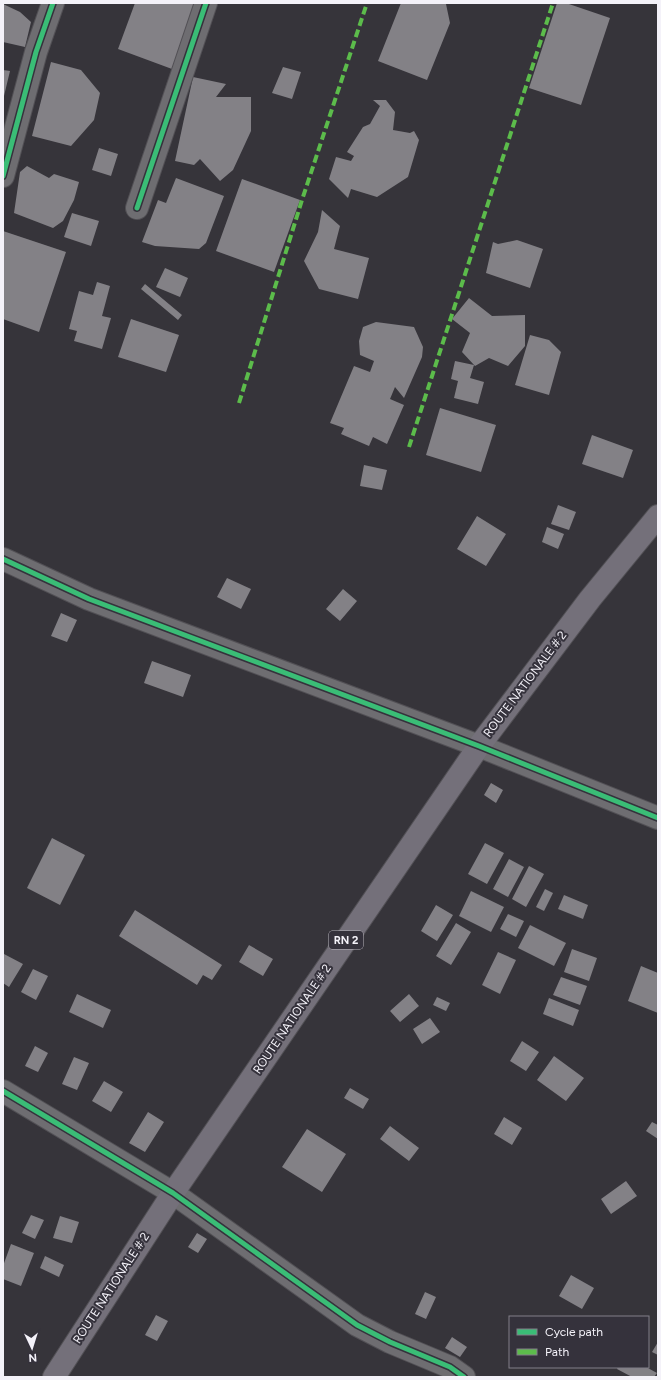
<svg xmlns="http://www.w3.org/2000/svg" width="661" height="1380" font-family="Figtree,sans-serif">
	<rect width="100%" height="100%" fill="#36343a"/>
	<path fill="#838186" d="M135,3H192L196,5L172,69L118,49Z
		M401,3L446,4L450,23L427,80L378,61Z
		M557,3H566L610,18L581,105L529,88Z
		M3,4L20,12L31,22L25,47L3,42Z
		M51,62L81,70L100,93L94,120L71,146L32,136Z
		M283,67L301,72L292,99L272,93Z
		M3,70L10,71L4,96H3Z
		M193,77L226,84L216,97H251V131L233,170L220,181L200,159L194,165L175,161Z
		M373,100H386L395,112L393,130L410,133L414,131L419,140L408,177L377,197L351,189L348,198L329,179L336,157L351,161L354,156L347,152L363,127L370,124L380,106Z
		M99,148L118,154L111,176L92,170Z
		M27,166L49,178L54,174L79,182L74,200L63,221L53,228L14,213L20,172Z
		M176,178L224,196L206,243L199,249L155,246L142,242L158,200L166,203Z
		M242,179L300,200L274,272L216,251Z
		M322,210L340,226L334,249L369,258L358,299L319,289L304,261L318,232Z
		M72,213L99,221L91,246L64,237Z
		M3,231L66,252L39,332L3,319Z
		M517,240L543,249L530,288L486,273L493,242L498,244Z
		M165,268L188,278L180,297L156,287Z
		M97,282L110,286L102,316L111,318L102,349L74,341L77,331L69,329L79,291L93,295Z
		M145,284L182,315L178,320L141,289Z
		M469,298L492,316L525,315V346L508,366L489,358L475,366L462,352L470,333L452,319Z
		M131,319L179,335L166,372L118,357Z
		M376,322L414,327L423,347L422,357L404,398L395,387L390,399L404,405L387,444L373,437L369,446L341,434L344,428L330,423L354,366L370,372L374,361L360,355L359,341L363,327Z
		M530,335L549,340L561,352L549,395L515,385Z
		M455,361L474,365L470,378L484,382L478,404L454,398L458,381L451,379Z
		M440,408L496,425L481,472L426,455Z
		M592,435L633,450L623,478L582,464Z
		M364,465L387,470L382,490L360,486Z
		M558,505L576,512L569,530L551,524Z
		M477,516L506,534L486,566L457,549Z
		M547,527L564,534L558,549L542,542Z
		M227,578L251,589L241,609L217,597Z
		M343,589L357,601L340,621L326,609Z
		M61,613L77,620L67,642L51,636Z
		M152,661L191,675L183,697L144,683Z
		M491,783L503,790L496,803L484,795Z
		M52,838L85,855L60,905L27,888Z
		M485,843L504,853L487,884L468,874Z
		M509,859L524,867L508,897L493,889Z
		M529,866L544,874L526,907L512,899Z
		M545,889L553,893L544,911L536,907Z
		M471,891L504,907L491,932L459,916Z
		M564,895L588,905L583,919L558,909Z
		M436,905L453,915L437,941L421,931Z
		M135,910L222,965L212,980L203,975L197,985L119,936Z
		M508,914L524,921L516,937L500,929Z
		M456,923L471,932L451,965L436,956Z
		M530,925L566,943L554,966L518,948Z
		M249,945L273,959L263,976L239,962Z
		M572,949L597,958L589,981L564,972Z
		M498,952L516,960L500,994L482,985Z
		M4,954L23,964L9,987L3,983V956Z
		M641,966L658,973V1013L628,1001Z
		M33,969L48,976L36,1000L21,992Z
		M561,977L587,986L580,1005L553,995Z
		M77,994L111,1010L103,1028L69,1012Z
		M409,994L419,1006L400,1022L390,1011Z
		M437,997L450,1003L446,1011L433,1005Z
		M549,998L579,1010L573,1026L543,1014Z
		M430,1018L440,1032L422,1044L413,1029Z
		M522,1041L539,1052L526,1071L510,1061Z
		M35,1046L48,1053L38,1072L25,1066Z
		M554,1056L584,1078L566,1101L537,1080Z
		M74,1057L89,1063L77,1090L62,1084Z
		M104,1081L123,1092L111,1112L92,1101Z
		M350,1088L369,1099L363,1109L344,1098Z
		M148,1112L164,1122L145,1152L129,1143Z
		M504,1117L522,1128L512,1145L494,1134Z
		M652,1122L658,1125V1139L646,1131Z
		M390,1126L419,1148L409,1161L380,1139Z
		M307,1129L346,1154L322,1192L282,1167Z
		M626,1181L637,1196L611,1214L601,1199Z
		M31,1215L44,1220L35,1239L22,1233Z
		M60,1216L79,1222L72,1243L53,1238Z
		M197,1233L207,1239L198,1253L188,1247Z
		M11,1244L34,1253L21,1286L3,1279V1266Z
		M45,1256L64,1265L59,1277L40,1268Z
		M571,1275L594,1288L582,1309L559,1296Z
		M425,1292L436,1297L426,1319L415,1314Z
		M156,1315L168,1321L157,1341L145,1335Z
		M452,1337L467,1347L460,1357L445,1348Z
		M658,1342V1355L652,1352Z
		M618,1367H646L657,1373L654,1377H632L617,1369Z"/>
	<g fill="none" stroke-linecap="round" stroke-linejoin="round">
		<g stroke="#525055" stroke-width="24">
			<path id="minor" d="M3,176L36,52L53,3
				M137,208L206,3
				M3,559L89,599L479,746L658,818
				M3,1091L173,1193L357,1325L390,1342L450,1367L464,1377"/>
		</g>
		<g stroke="#525055" stroke-width="24">
			<path id="primary" d="M54,1377L173,1193L479,746L590,599L658,516"/>
		</g>
		<use href="#minor" stroke="#6e6d71" stroke-width="22"/>
		<use href="#primary" stroke="#74707a" stroke-width="22"/>
		<path stroke="#5cbc4b" stroke-width="4" stroke-dasharray="8 4" stroke-linecap="butt" d="M239,403L302,200L367,3
			M409,447L553,3"/>
		<g stroke="#35323c" stroke-width="8">
			<path id="cycleway" d="M3,176L36,52L53,3
				M137,208L206,3
				M3,559L89,599L479,746L658,818
				M3,1091L173,1193L357,1325L390,1342L450,1367L464,1377"/>
		</g>
		<use href="#cycleway" stroke="#3abd76" stroke-width="5"/>
	</g>
	<g text-anchor="middle" stroke-width="4" stroke-linejoin="round" paint-order="stroke">
		<rect fill="#35323c" stroke="#bbb8c0" stroke-width="1" x="329" y="931" width="34" height="18" rx="3"/>
		<g font-size="11" font-weight="bold" fill="#f4f2f9">
			<text x="346" y="944">RN 2</text>
		</g>
		<g font-size="12" fill="#f4f2f9" stroke="#35323c">
			<text transform="translate(525 684) rotate(-53)" y="4">ROUTE NATIONALE # 2</text>
			<text transform="translate(292 1019) rotate(-56)" y="4">ROUTE NATIONALE # 2</text>
			<text transform="translate(111 1288) rotate(-57)" y="4">ROUTE NATIONALE # 2</text>
		</g>
	</g>
	<rect width="661" height="1380" fill="none" stroke="#f4f2f9" stroke-width="8"/>
	<rect x="509" y="1316" width="140" height="52" fill="#35323c" stroke="#817f88"/>
	<rect x="517" y="1329" width="20" height="6" fill="#3abd76" stroke="#817f88"/>
	<text x="545" y="1336" font-size="12" fill="#f4f2f9">Cycle path</text>
	<rect x="517" y="1349" width="20" height="6" fill="#5cbc4b" stroke="#817f88"/>
	<text x="545" y="1356" font-size="12" fill="#f4f2f9">Path</text>
	<g transform="translate(32 1348) rotate(176)" stroke="#35323c" stroke-width="3" paint-order="stroke">
	<path d="M0-3L7 15L0 10L-7 15Z" fill="#f4f2f9"/>
	<text y="-6" font-size="11" font-weight="bold" text-anchor="middle" fill="#f4f2f9">N</text>
	</g>
</svg>
